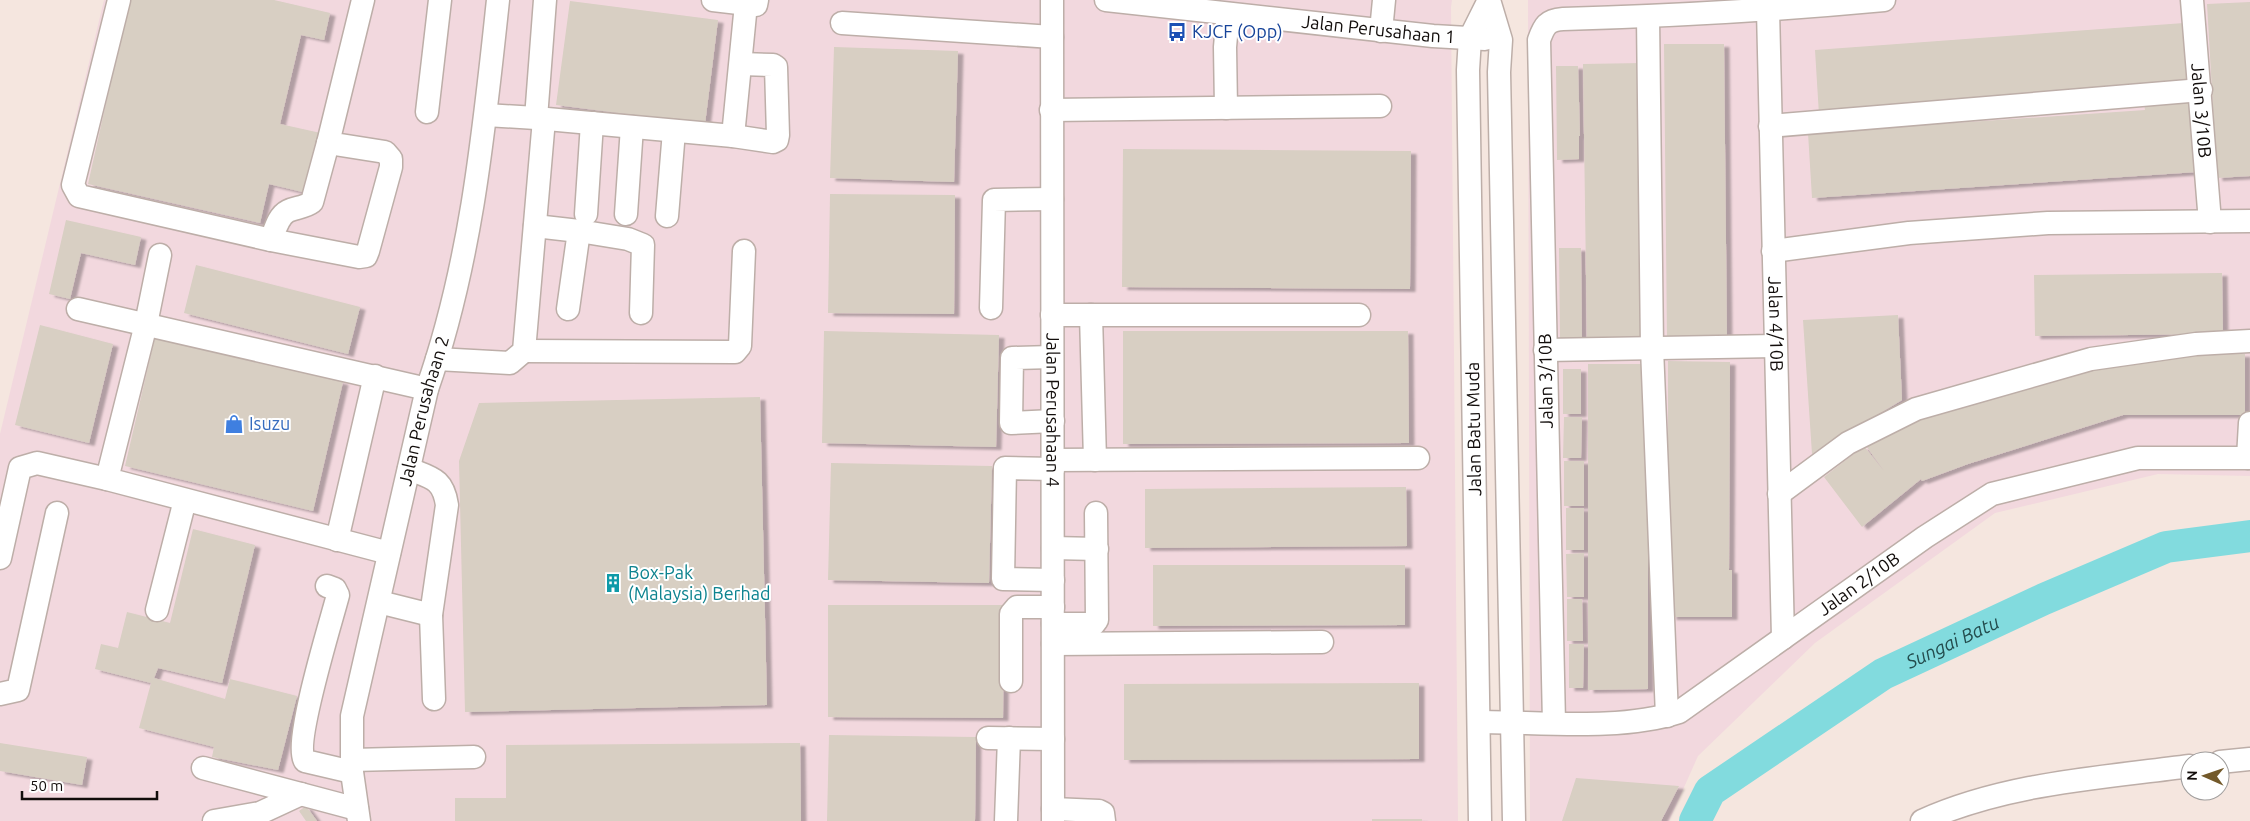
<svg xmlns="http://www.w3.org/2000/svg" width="2250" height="821" font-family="Ubuntu,sans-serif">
	<defs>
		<filter id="shadow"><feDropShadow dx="5.5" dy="3" stdDeviation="1" flood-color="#0004"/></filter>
	</defs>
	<rect width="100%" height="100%" fill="#f5e6df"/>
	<path fill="#f2d8de" d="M104,0H1452L1451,7L1458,821H0V434Z
		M1528,0H2250V476L2158,474L1995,513L1815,643L1698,756L1669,821H1530Z"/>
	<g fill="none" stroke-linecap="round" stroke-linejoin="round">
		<path stroke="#82dbde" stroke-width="32" id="s1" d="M1695,821L1710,791L1883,674L2044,599L2166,547L2250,536"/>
	</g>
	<path fill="#d8cfc3" filter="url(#shadow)" d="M129,0H274L330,13L324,40L301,35L280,124L325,134L311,194L269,184L260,223L88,184Z
		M570,1L718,20L705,124L556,105Z
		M2250,2V176L2217,178L2207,4Z
		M2184,23L2189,88L1819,115L1815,50Z
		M1664,44H1724L1727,341L1667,342Z
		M834,47L958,51L954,182L830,178Z
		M1642,63L1646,346H1587L1583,64Z
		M1556,66H1578L1580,136H1579V159L1557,160Z
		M2192,100L2197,172L1812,198L1808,133L2145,110L2144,103Z
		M1123,149L1411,151L1410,289L1122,287Z
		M830,194L955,195L954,314L828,313Z
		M66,220L141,237L135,265L81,253L70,299L49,294Z
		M1559,248H1581L1582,341H1560Z
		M196,265L360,307L348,354L184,313Z
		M2222,273L2223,334L2035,336L2034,275Z
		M1898,315L1902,400L1812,454L1803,320Z
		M40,325L113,344L89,443L15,425Z
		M824,331L999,335L996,447L822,443Z
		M1123,331H1408L1409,443L1123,444Z
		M155,337L343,382L313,511L125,466Z
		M2198,354H2245V415H2123L1968,464L1922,481L1921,479L1862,527L1824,477L1864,446L1884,471L1864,443L1884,428L2084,367Z
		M1668,361L1730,362L1729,570H1732V617H1671L1672,546H1668Z
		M1588,364H1648V689L1588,690Z
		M1563,369H1581V414H1563Z
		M760,397L767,705L465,712L459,461L479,403Z
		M1564,417H1582L1581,458H1563Z
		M1564,461H1584V506H1564Z
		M831,463L992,466L989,583L828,580Z
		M1406,487L1407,546L1145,548V489Z
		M1566,508H1584V550H1566Z
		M193,529L255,545L222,683L158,668L154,678L225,699L230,679L297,696L278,770L212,757L214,747L139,728L151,683L95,669L101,644L118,648L127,612L170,623Z
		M1584,553V597H1567L1566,554Z
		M1153,565H1405V625L1153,626Z
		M1567,599H1582L1583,641H1567Z
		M828,605H1004L1003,718L828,717Z
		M1569,644H1584L1583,688H1569Z
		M1419,683V759L1124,760V684Z
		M829,735L976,737L975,821H827Z
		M0,743L87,757L82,785L0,771Z
		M800,743L801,821H455V798H506V745Z
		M1576,778L1679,786L1661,821H1562Z
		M306,806L317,821H306L299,811Z
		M1372,819H1422V821H1372Z"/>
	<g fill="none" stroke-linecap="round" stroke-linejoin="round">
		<g stroke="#bdaea8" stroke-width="25">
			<g id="minor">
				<path d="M119,0L73,185L79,196L271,240L359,257L366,256L368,251L391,167V159L385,152L328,143L363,0"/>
				<path d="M545,0L536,118L733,136L746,4"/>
				<path d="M713,0L756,5L757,0"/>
				<path id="s2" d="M1052,0L1053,821"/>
				<path id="s3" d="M1106,0L1433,36L1485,39"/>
				<path d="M1489,0L1501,40L1499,72L1514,821"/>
				<path id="s4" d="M2192,0L2210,222"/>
				<path id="s5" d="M1768,10L1783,638"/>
				<path d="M1648,17L1652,348L1667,716"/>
				<path d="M842,23L1052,37"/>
				<path d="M1381,31L1384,0"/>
				<path d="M1226,108L1225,47L1228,14"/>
				<path d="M1051,110L1380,106"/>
				<path d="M427,112L440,0"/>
				<path d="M486,115L536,118"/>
				<path d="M1770,126L2201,90"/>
				<path d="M733,136L773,142L777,140L778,135L776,67L773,65L741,64"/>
				<path d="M586,214L592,123"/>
				<path d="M626,214L632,127"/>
				<path d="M667,216L674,131"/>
				<path d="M535,226L579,231L568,309"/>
				<path d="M579,231L628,239L643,245L641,313"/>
				<path d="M271,240C275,230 278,216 288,211C296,207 304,208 312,202L328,143"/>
				<path d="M1773,251L1909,233L2048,223L2250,221"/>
				<path d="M160,255L146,324L107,479L389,553"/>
				<path d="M991,308L994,200L1052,199"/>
				<path d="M78,309L427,389"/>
				<path d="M1052,315H1359"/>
				<path d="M1091,315L1095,460"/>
				<path d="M1545,350L1775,346"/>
				<path d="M524,351L735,352L740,346L744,251"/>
				<path d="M1052,357L1012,358L1011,423L1053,421"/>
				<path d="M437,359L510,363L524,351L544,119"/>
				<path d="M2248,458L2250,423"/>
				<path d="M1053,460L1418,458"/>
				<path d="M1053,469L1005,468L1003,579L1053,580"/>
				<path d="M1779,494L1848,443L1916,409L2091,359L2196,344L2250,341"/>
				<path d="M337,540L375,376"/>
				<path d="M1053,548L1097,549"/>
				<path d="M0,558L20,468L37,463L107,479"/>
				<path d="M327,586L335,589L338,595C331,622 293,743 305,761L352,772"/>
				<path d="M379,602L431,615L447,505C443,478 431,478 409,469"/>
				<path d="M157,610L185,500"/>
				<path d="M431,615L434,699"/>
				<path d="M1053,624H1094L1097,620L1096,513"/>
				<path d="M1053,644L1322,642"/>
				<path d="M1011,681V614L1017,607H1053"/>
				<path d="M0,694L18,690L57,513"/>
				<path id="s6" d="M1479,722C1542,722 1620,731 1679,712L1925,537L1992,494L2138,458H2250"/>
				<path d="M1554,723L1539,40C1544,26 1547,20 1563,19C1670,16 1777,10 1884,0"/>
				<path d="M988,738L1053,739"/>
				<path d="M352,760L474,757"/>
				<path d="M2220,762L2250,759"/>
				<path d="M203,768L357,809"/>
				<path d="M1053,809L1099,811L1103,813L1104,821"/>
				<path d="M214,821L260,813L301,794"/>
				<path id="s7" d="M359,821L352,772V716L427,389C471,264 484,131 498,0"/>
				<path d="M1006,821L1009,738"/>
				<path d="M1480,821L1468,70L1470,38L1489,0"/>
				<path d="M1922,821C2006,783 2100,778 2190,766"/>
			</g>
		</g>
		<use href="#minor" stroke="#fff" stroke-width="22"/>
	</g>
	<defs>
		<g id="bus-bare" transform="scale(1.5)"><path d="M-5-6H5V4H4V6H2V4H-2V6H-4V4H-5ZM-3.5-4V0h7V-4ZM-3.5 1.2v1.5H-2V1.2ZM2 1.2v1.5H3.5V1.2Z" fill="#1a4fb4" stroke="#fff" stroke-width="2.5" paint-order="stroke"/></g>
		<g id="shop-bare" transform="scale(1.5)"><path d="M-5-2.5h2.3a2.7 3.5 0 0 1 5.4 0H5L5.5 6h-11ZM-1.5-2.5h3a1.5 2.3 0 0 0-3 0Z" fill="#3f7fe0" stroke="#fff" stroke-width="2.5" paint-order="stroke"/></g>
		<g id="building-bare" transform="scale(1.5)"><path d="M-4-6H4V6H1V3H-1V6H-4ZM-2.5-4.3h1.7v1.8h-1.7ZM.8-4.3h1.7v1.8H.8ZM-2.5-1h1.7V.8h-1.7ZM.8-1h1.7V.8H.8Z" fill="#0f9aa8" stroke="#fff" stroke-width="2.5" paint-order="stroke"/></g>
	</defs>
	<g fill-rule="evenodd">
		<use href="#bus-bare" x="1177" y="32"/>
		<use href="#shop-bare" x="234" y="424"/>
		<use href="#building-bare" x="613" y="583"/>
	</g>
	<g text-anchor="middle" stroke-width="4" stroke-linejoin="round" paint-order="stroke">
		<g font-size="18" fill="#120d0b" stroke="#fff">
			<text dy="6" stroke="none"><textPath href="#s3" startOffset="274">Jalan Perusahaan 1</textPath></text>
			<text dy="6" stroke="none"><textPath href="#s4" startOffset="111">Jalan 3/10B</textPath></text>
			<text dy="6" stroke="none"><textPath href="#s5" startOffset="314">Jalan 4/10B</textPath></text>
			<text transform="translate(1546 381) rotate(-91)" y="6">Jalan 3/10B</text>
			<text dy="6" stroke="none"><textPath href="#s2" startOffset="410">Jalan Perusahaan 4</textPath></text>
			<text dy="6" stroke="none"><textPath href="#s7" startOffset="419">Jalan Perusahaan 2</textPath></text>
			<text transform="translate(1474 429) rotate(-91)" y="6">Jalan Batu Muda</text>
			<text dy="6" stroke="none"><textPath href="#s6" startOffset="422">Jalan 2/10B</textPath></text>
		</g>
		<g font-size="18" fill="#164399" stroke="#fff" text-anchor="start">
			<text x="1192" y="38">KJCF (Opp)</text>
		</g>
		<g font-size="18" fill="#366cbe" stroke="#fff" text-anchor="start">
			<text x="249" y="430">Isuzu</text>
		</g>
		<g font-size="18" fill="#0d838f" stroke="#fff" text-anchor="start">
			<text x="628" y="579">Box-Pak<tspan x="628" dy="21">(Malaysia) Berhad</tspan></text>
		</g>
		<g font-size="19" font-style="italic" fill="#234c4d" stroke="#fff">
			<text dy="7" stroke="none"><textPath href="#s1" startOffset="319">Sungai Batu</textPath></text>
		</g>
	</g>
	<g transform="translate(2205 776) rotate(272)"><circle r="24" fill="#ffffff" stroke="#a09e9d"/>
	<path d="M0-4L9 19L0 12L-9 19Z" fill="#73592a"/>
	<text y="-8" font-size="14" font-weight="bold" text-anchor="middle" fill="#120d0b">N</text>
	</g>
	<path d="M22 791v8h135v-8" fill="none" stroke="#120d0b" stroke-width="2.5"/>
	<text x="30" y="791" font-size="15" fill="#120d0b" stroke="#ffffff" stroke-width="4" paint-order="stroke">50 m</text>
</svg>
